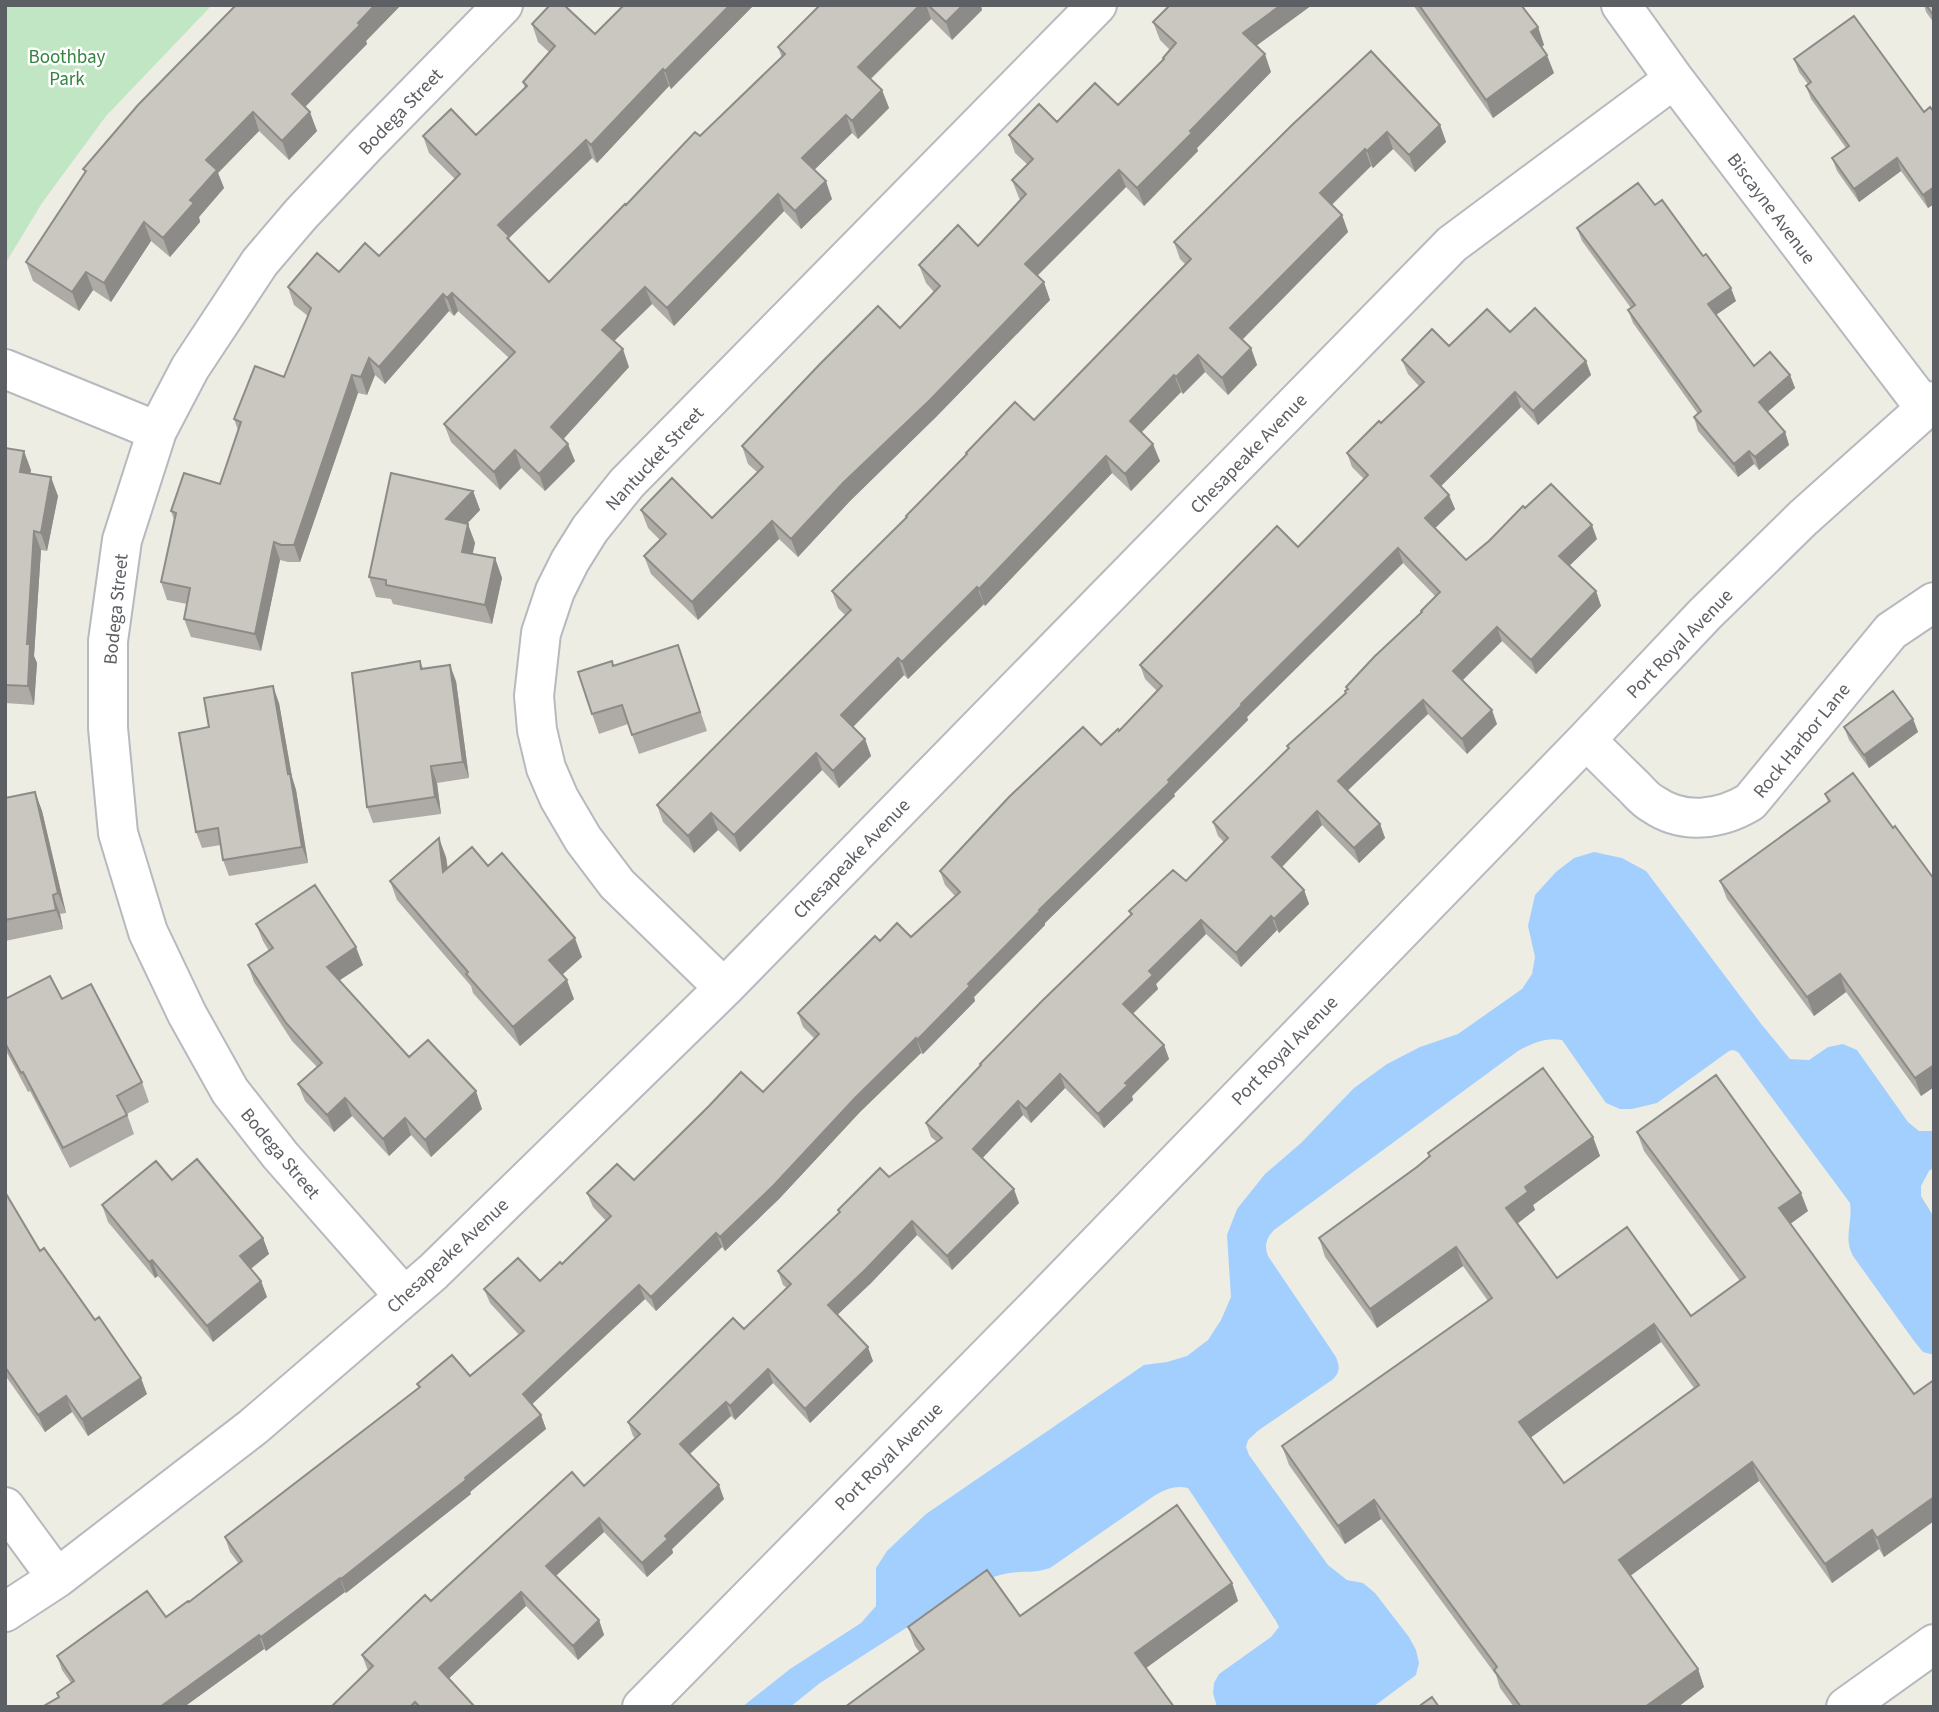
<svg xmlns="http://www.w3.org/2000/svg" width="1939" height="1712" font-family="'Source Sans 3',sans-serif">
	<rect width="100%" height="100%" fill="#eeede4"/>
	<path fill="#c0e6c3" d="M5,5H212L106,116L42,203L5,264Z"/>
	<path fill="#a3cfff" d="M1594,852L1622,858L1646,871L1762,1025L1790,1059L1809,1060L1828,1047L1843,1044L1857,1050L1908,1122L1919,1131H1934V1167L1929,1171L1921,1186V1196L1934,1217V1355L1923,1352L1914,1341L1853,1256C1843,1238 1853,1222 1850,1203L1738,1052L1733,1050L1729,1051L1657,1103L1632,1109H1620L1606,1103L1562,1040C1545,1037 1533,1043 1518,1051L1274,1230C1266,1239 1264,1245 1268,1256L1336,1357C1340,1367 1340,1373 1332,1380L1259,1430L1248,1440L1246,1447L1249,1455L1328,1565L1347,1580L1363,1583L1375,1593L1409,1637L1416,1650L1419,1663L1416,1675L1373,1707H1217L1213,1693L1214,1683L1219,1674L1271,1637L1279,1627L1276,1621L1188,1488C1174,1485 1166,1489 1154,1496L1050,1568C1037,1573 1023,1571 1009,1573C997,1575 986,1580 975,1584L820,1683L790,1707H742L790,1669L861,1623L876,1606V1568L887,1551L926,1514L1144,1365L1167,1362L1187,1356L1208,1340L1221,1320L1231,1297L1227,1235L1237,1209L1265,1174L1301,1143L1354,1088L1387,1064L1420,1047L1458,1034L1522,989L1532,974L1535,957L1528,926L1535,895L1556,872L1574,858Z"/>
	<g fill="none" stroke-linecap="round" stroke-linejoin="round">
		<g stroke="#b6b9be" stroke-width="42">
			<path id="minor" d="M1621,5L1674,79L1925,408
				M5,369L157,431
				M1586,740C1602,755 1617,771 1633,786C1639,792 1645,800 1653,804C1683,825 1720,820 1750,802L1891,631L1934,602
				M724,988L617,884L583,839L559,798L546,768L537,730L534,696L541,633L555,591L570,561L590,529L627,483L1097,5
				M404,1296L280,1155L230,1091L187,1014L148,932L118,833L108,728V641L122,540L157,431L190,368L260,262L301,214L365,146L503,5
				M5,1507L57,1578
				M5,1612L57,1578L253,1427L433,1272L724,988L1452,244L1674,79
				M642,1707L1041,1302L1586,740L1705,614L1803,518L1934,401
				M1846,1707L1934,1644"/>
		</g>
		<use href="#minor" stroke="#fff" stroke-width="38"/>
	</g>
	<path fill="#aeaba6" fill-rule="evenodd" d="M236,5H401L366,41L367,44L305,107L317,131L289,160L259,131L218,173L224,188L199,217L200,222L170,257L151,241L111,302L93,290L79,311L33,281L26,262L85,173L83,169Z
		M754,5L671,89L669,86L597,163L592,158L509,238L511,242L549,282L626,205L700,136L782,58L778,47L820,5H982L981,6L982,10L952,40L931,19L871,79L882,90L889,108L858,139L852,133L814,170L832,199L801,229L784,211L674,326L652,304L614,341L629,367L563,439L575,461L545,491L521,468L500,490L451,442L444,424L509,358L458,311L454,316L449,311L385,384L375,375L367,395L358,393L300,562H288L280,560L261,651L191,637L184,619L187,604L167,600L161,582L174,520L171,511L220,484L238,430L234,419L284,377L308,316L294,305L288,287L339,272L379,256L455,179L429,153L423,136L476,135L525,88L523,82L550,53L538,42L532,24L595,34Z
		M1170,5H1312L1256,46L1271,72L1197,148L1198,151L1144,206L1126,187L1037,276L1050,300L936,417L850,501L798,557L779,539L698,620L651,574L644,556L660,540L648,528L641,510L712,518L757,472L748,464L742,446L900,328L934,292L926,283L919,265L978,246L1021,200L1019,198L1012,180L1028,165L1015,153L1009,135L1118,105L1163,60V58L1170,50L1160,40L1153,22Z
		M1413,5H1521L1538,27L1544,45L1542,47L1554,73L1493,118Z
		M1924,5H1934V23L1926,12Z
		M1794,59L1924,112H1934V204L1928,208L1901,171L1859,202L1837,171L1832,158L1846,148L1811,99L1806,86L1808,84L1799,72Z
		M1440,125L1446,142L1415,172L1393,149L1373,168L1371,166L1332,205L1342,215L1348,232L1242,340L1251,348L1257,365L1228,395L1205,372L1183,394L1181,392L1141,432L1160,461L1131,491L1112,473L985,606L984,604L908,679L904,675L853,727L865,739L871,756L839,788L822,770L740,852L718,830L694,853L663,822L657,805L845,615L838,608L832,591L906,518V516L1034,420L1185,264L1180,259L1174,242L1291,126Z
		M1655,205L1736,301L1716,315L1754,366L1790,375L1795,388L1767,412L1785,432L1789,445L1759,470L1754,464L1738,477L1698,431L1694,417L1698,414L1633,323L1628,310L1631,308L1582,241L1577,228Z
		M1510,332L1586,361L1591,375L1538,425L1521,407L1441,486L1449,495L1455,509L1435,528L1466,560L1525,508L1597,539L1569,566L1596,591L1601,606L1536,674L1502,641L1462,680L1497,724L1467,754L1428,714L1347,791L1380,824L1385,838L1359,863L1322,825L1282,867L1304,890L1309,904L1279,933L1277,930L1241,967L1206,934L1156,984L1158,989L1133,1014L1164,1045L1169,1059L1132,1096L1133,1100L1104,1128L1065,1088L1031,1123L1023,1115L982,1158L1019,1203L952,1270L917,1235L871,1283L837,1315L873,1361L810,1423L773,1383L735,1420L731,1416L690,1454L724,1499L672,1549L673,1553L647,1577L604,1532L556,1576L599,1620L604,1635L578,1660L526,1606L448,1679L475,1707H331L368,1671L362,1655L431,1601L584,1486L635,1438L633,1436L628,1422L744,1329L787,1288L783,1285L778,1271L839,1213L838,1210L889,1177L937,1142L931,1137L926,1123L981,1066L980,1064L1131,915L1129,911L1186,881L1224,842L1218,836L1213,822L1288,749L1287,746L1345,694V691L1347,690L1346,687L1422,613L1421,611L1436,597L1403,563L1247,717L1248,720L1174,794L1175,796L1045,923V925L974,997L975,1001L923,1054L921,1053L860,1112L779,1199L725,1251L722,1247L656,1311L645,1299L532,1404L541,1415L546,1429L470,1492L471,1494L346,1593L345,1592L266,1651L264,1649L184,1707H42L59,1697L57,1693L71,1683L62,1670L57,1656L166,1617L189,1602L239,1564L230,1552L225,1537L419,1388L417,1384L470,1376L519,1335L490,1303L484,1289L540,1281L562,1264L606,1221L593,1207L587,1193L634,1180L763,1092L815,1039L803,1027L798,1013L880,941L911,937L955,896L945,885L940,871L1119,731L1157,691L1145,679L1140,665L1298,547L1364,479L1352,467L1347,453L1381,423L1419,386L1408,374L1402,360L1449,346Z
		M5,448L31,470L30,474L58,496L47,551L41,550L34,656L37,663L34,705L5,703Z
		M473,491L480,510L467,524L475,543L472,554L495,558L502,578L492,624L393,604L391,599L376,597L369,577Z
		M678,645L707,731L639,754L628,724L599,734L592,714L613,666Z
		M420,661L423,668L456,681L469,778L437,783L441,814L373,823L367,807Z
		M279,703L292,777L296,790L308,863L229,876L223,860L221,845L202,848L196,832L209,727Z
		M1913,719L1918,732L1869,768L1849,740L1844,727Z
		M5,788L7,797L35,792L42,811L66,913L60,914L63,929L5,941Z
		M1825,794L1893,828L1934,879V1087L1921,1096L1846,992L1814,1016L1727,899L1720,881L1828,802Z
		M446,857L448,868L488,866L582,957L562,975L574,999L520,1046L473,993L471,986L397,900L390,881Z
		M256,924L363,965L339,980L409,1057L482,1109L431,1157L411,1135L389,1156L352,1116L334,1132L305,1101L298,1084L317,1067L292,1041L254,982L248,965L269,951L263,941Z
		M5,999H62L142,1082L149,1102L127,1114L134,1134L70,1168L30,1091L28,1092L5,1049Z
		M1637,1132L1808,1211L1790,1224L1914,1394L1934,1380V1521L1884,1557L1879,1549L1832,1583L1759,1481L1630,1576L1698,1669L1704,1687L1678,1707H1514L1500,1688L1496,1675L1381,1519L1345,1544L1289,1465L1282,1446L1488,1301L1463,1266L1377,1328L1325,1257L1319,1238L1429,1157L1428,1153L1593,1137L1600,1156L1533,1205L1535,1210L1517,1223L1557,1278L1691,1316L1740,1281L1644,1151ZM1661,1342L1694,1388L1564,1483L1530,1438Z
		M172,1180L263,1238L269,1254L251,1269L261,1281L267,1297L213,1342L158,1276L155,1278L108,1222L102,1205Z
		M5,1192L40,1251L147,1394L88,1436L72,1412L45,1432L5,1375Z
		M1232,1583L1238,1601L1146,1668L920,1653L915,1646L908,1627L1020,1616Z"/>
	<path fill="#8d8b87" d="M375,5H401L366,41L367,44L299,113L292,94Z
		M730,5H754L671,89L665,71Z
		M920,5H926L931,19L865,84L858,67Z
		M963,5H982L981,6L982,10L952,40L946,22Z
		M1281,5H1312L1249,51L1243,33Z
		M1538,27L1544,45L1537,50L1531,32Z
		M1265,54L1271,72L1197,148L1198,151L1144,206L1137,188L1190,131Z
		M1547,55L1554,73L1493,118L1486,100Z
		M663,69L669,86L597,163L591,145Z
		M882,90L889,108L858,139L852,121Z
		M253,112L259,131L218,173L224,188L199,217L200,222L170,257L163,238L190,200L206,160Z
		M310,112L317,131L289,160L282,141Z
		M846,115L852,133L809,175L802,158Z
		M1440,125L1446,142L1415,172L1409,155Z
		M1387,132L1393,149L1373,168L1367,151Z
		M586,140L592,158L509,238L515,254L498,225Z
		M1365,149L1371,166L1326,210L1320,193Z
		M1897,158L1901,171L1859,202L1854,189Z
		M1119,170L1126,187L1031,282L1025,264Z
		M826,181L832,199L801,229L795,211Z
		M1934,187V204L1928,208L1923,195Z
		M778,194L784,211L674,326L667,308Z
		M1342,215L1348,232L1237,345L1230,328Z
		M144,222L151,241L111,302L104,283Z
		M86,272L93,290L79,311L72,292Z
		M1044,282L1050,300L936,417L850,501L798,557L791,539L843,483Z
		M645,287L652,304L608,347L602,330Z
		M1731,288L1736,301L1713,317L1708,304Z
		M452,293L458,311L454,316L447,298Z
		M443,294L449,311L385,384L379,367Z
		M1251,348L1257,365L1228,395L1222,378Z
		M623,349L629,367L558,445L551,427Z
		M1198,355L1205,372L1183,394L1176,377Z
		M369,358L375,375L367,395L361,377Z
		M1586,361L1591,375L1538,425L1533,411Z
		M352,375L358,393L300,562L294,545Z
		M1174,375L1181,392L1136,438L1130,421Z
		M1790,375L1795,388L1764,415L1759,402Z
		M1515,392L1521,407L1437,490L1431,476Z
		M1785,432L1789,445L1759,470L1755,457Z
		M568,444L575,461L545,491L539,474Z
		M1153,444L1160,461L1131,491L1125,474Z
		M515,450L521,468L500,490L494,472Z
		M24,451L31,470L27,491L20,472Z
		M1749,451L1754,464L1738,477L1734,464Z
		M1106,456L1112,473L985,606L979,589Z
		M51,477L58,496L47,551L41,533Z
		M473,491L480,510L453,538L446,519Z
		M1449,495L1455,509L1431,532L1425,518Z
		M772,521L779,539L698,620L692,602Z
		M468,524L475,543L469,571L462,552Z
		M1592,525L1597,539L1564,571L1559,556Z
		M34,531L41,550L34,656L37,663L34,705L28,686L27,644Z
		M274,542L280,560L261,651L255,634Z
		M1398,548L1403,563L1247,717L1248,720L1174,794L1175,796L1045,923V925L974,997L975,1001L923,1054L917,1040L968,984L1039,910L1168,780L1241,704Z
		M495,558L502,578L492,624L485,605Z
		M977,587L984,604L908,679L902,662Z
		M1596,591L1601,606L1536,674L1531,660Z
		M1497,627L1502,641L1458,685L1453,671Z
		M898,658L904,675L848,732L841,715Z
		M450,665L456,681L469,778L463,762Z
		M273,686L279,703L292,777L296,790L308,863L302,847Z
		M1423,700L1428,714L1343,795L1338,781Z
		M1492,710L1497,724L1467,754L1462,739Z
		M1913,719L1918,732L1869,768L1864,755Z
		M865,739L871,756L839,788L833,771Z
		M816,753L822,770L740,852L734,835Z
		M431,766L437,783L441,814L435,797Z
		M35,792L42,811L66,913L58,893Z
		M1317,811L1322,825L1278,871L1272,857Z
		M711,813L718,830L694,853L688,836Z
		M1380,824L1385,838L1359,863L1354,848Z
		M439,838L446,857L450,891L443,872Z
		M1304,890L1309,904L1279,933L1274,919Z
		M53,895L60,914L63,929L56,910Z
		M1271,916L1277,930L1241,967L1236,953Z
		M1201,920L1206,934L1156,984L1158,989L1128,1018L1123,1004L1149,971Z
		M575,938L582,957L556,980L549,960Z
		M356,947L363,965L334,984L327,967Z
		M1840,974L1846,992L1814,1016L1807,997Z
		M567,980L574,999L520,1046L513,1027Z
		M916,1038L921,1053L860,1112L779,1199L725,1251L720,1237L855,1098Z
		M1164,1045L1169,1059L1132,1096L1133,1100L1104,1128L1098,1114L1125,1083Z
		M1934,1065V1087L1921,1096L1915,1078Z
		M1060,1074L1065,1088L1031,1123L1026,1109Z
		M476,1091L482,1109L431,1157L425,1140Z
		M345,1098L352,1116L334,1132L327,1115Z
		M1018,1101L1023,1115L978,1163L973,1149Z
		M405,1118L411,1135L389,1156L383,1139Z
		M1593,1137L1600,1156L1533,1205L1535,1210L1513,1227L1506,1208L1525,1187Z
		M1014,1189L1019,1203L952,1270L947,1256Z
		M1801,1193L1808,1211L1786,1227L1779,1208Z
		M912,1221L917,1235L871,1283L833,1319L828,1305Z
		M716,1233L722,1247L656,1311L651,1297Z
		M263,1238L269,1254L246,1272L240,1256Z
		M1456,1247L1463,1266L1377,1328L1370,1309Z
		M152,1260L158,1276L155,1278L149,1262Z
		M261,1281L267,1297L213,1342L207,1326Z
		M639,1285L645,1299L528,1408L523,1394Z
		M1654,1324L1661,1342L1526,1441L1519,1422Z
		M868,1347L873,1361L810,1423L805,1409Z
		M768,1369L773,1383L735,1420L730,1406Z
		M141,1378L147,1394L88,1436L82,1419Z
		M66,1396L72,1412L45,1432L38,1415Z
		M726,1402L731,1416L685,1458L680,1444Z
		M541,1415L546,1429L470,1492L471,1494L346,1593L341,1579Z
		M1752,1462L1759,1481L1626,1579L1619,1560Z
		M719,1485L724,1499L672,1549L673,1553L647,1577L642,1563L665,1536Z
		M1934,1497V1521L1884,1557L1877,1538Z
		M1374,1500L1381,1519L1345,1544L1338,1526Z
		M599,1518L604,1532L551,1580L546,1566Z
		M1872,1530L1879,1549L1832,1583L1825,1564Z
		M340,1578L345,1592L266,1651L261,1637Z
		M1232,1583L1238,1601L1142,1671L1135,1653Z
		M521,1592L526,1606L444,1683L439,1668Z
		M599,1620L604,1635L578,1660L573,1646Z
		M259,1635L264,1649L184,1707H160Z
		M1698,1669L1704,1687L1678,1707H1645Z"/>
	<path fill="#cac7c1" stroke="#8d8b87" stroke-width="2" fill-rule="evenodd" d="M236,5H375L358,23L360,25L292,94L310,112L282,141L253,112L206,160L217,170L190,200L194,203L163,238L144,222L104,283L86,272L72,292L26,262L86,171L83,169L138,105Z
		M550,5H564L595,34L624,5H730L665,71L663,69L591,145L586,140L498,225L509,236L507,238L549,282L625,204L626,205L695,132L700,136L785,54L778,47L820,5H920L858,67L882,90L852,121L846,115L802,158L826,181L795,211L778,194L667,308L645,287L602,330L623,349L551,427L568,444L539,474L515,450L494,472L444,424L515,352L452,293L447,298L443,294L379,367L369,358L361,377L352,375L294,545H281L274,542L255,634L184,619L190,588L161,582L176,513L171,511L184,473L220,484L241,422L234,419L255,366L284,377L311,308L288,287L317,253L339,272L365,243L379,256L460,174L423,136L451,109L476,135L527,86L523,82L555,46L532,24Z
		M928,5H963L946,22Z
		M1170,5H1281L1243,33L1265,54L1190,131L1192,133L1137,188L1119,170L1025,264L1044,282L930,400L843,483L791,539L772,521L692,602L644,556L666,534L641,510L672,478L712,518L763,467L742,446L819,365L878,306L900,328L940,286L919,265L958,225L978,246L1026,194L1012,180L1033,159L1009,135L1039,104L1057,122L1095,83L1118,105L1164,59L1163,58L1176,43L1153,22Z
		M1419,5H1521L1538,27L1531,32L1547,55L1486,100Z
		M1926,5H1934V16Z
		M1854,16L1924,112L1930,107L1934,112V187L1923,195L1897,158L1854,189L1832,158L1849,146L1806,86L1811,82L1794,59Z
		M1371,51L1440,125L1409,155L1387,132L1367,151L1365,149L1320,193L1342,215L1230,328L1251,348L1222,378L1198,355L1176,377L1174,375L1130,421L1153,444L1125,474L1106,456L979,589L977,587L902,662L898,658L841,715L865,739L833,771L816,753L734,835L711,813L688,836L657,805L851,610L832,591L907,517L906,516L967,454L966,453L1015,402L1034,420L1191,259L1174,242L1291,126Z
		M1638,183L1655,205L1662,200L1703,256L1706,254L1731,288L1708,304L1754,366L1770,352L1790,375L1759,402L1785,432L1755,457L1749,451L1734,464L1694,417L1701,411L1628,310L1635,305L1577,228Z
		M1535,308L1586,361L1533,411L1515,392L1431,476L1449,495L1425,518L1466,560L1489,541L1523,506L1525,508L1551,484L1592,525L1559,556L1596,591L1531,660L1497,627L1453,671L1492,710L1462,739L1423,700L1338,781L1380,824L1354,848L1317,811L1272,857L1304,890L1274,919L1271,916L1236,953L1201,920L1149,971L1153,975L1123,1004L1164,1045L1125,1083L1128,1085L1098,1114L1060,1074L1026,1109L1018,1101L973,1149L1014,1189L947,1256L912,1221L866,1269L828,1305L868,1347L805,1409L768,1369L730,1406L726,1402L680,1444L719,1485L665,1536L668,1539L642,1563L599,1518L546,1566L599,1620L573,1646L521,1592L439,1668L475,1707H420L415,1702L410,1707H331L373,1666L362,1655L425,1595L431,1601L572,1472L584,1486L640,1434L628,1422L733,1318L744,1329L791,1284L778,1271L840,1212L838,1210L880,1168L889,1177L942,1138L926,1123L981,1065L980,1064L1042,1001L1132,914L1129,911L1173,870L1186,881L1228,838L1213,822L1289,748L1287,746L1346,693L1345,691L1348,689L1346,687L1374,657L1422,612L1421,611L1440,592L1398,548L1241,704L1242,705L1168,780L1170,782L1039,910L1040,911L968,984L970,986L917,1040L916,1038L855,1098L774,1185L720,1237L716,1233L651,1297L639,1285L523,1394L541,1415L465,1478L466,1480L341,1579L340,1578L261,1637L259,1635L160,1707H42L59,1697L57,1693L74,1681L57,1656L147,1591L166,1617L188,1601L189,1602L242,1561L225,1537L420,1387L417,1384L452,1355L470,1376L524,1331L484,1289L518,1258L540,1281L560,1262L562,1264L611,1216L587,1193L617,1164L634,1180L709,1106L741,1072L763,1092L819,1034L798,1013L875,936L880,941L897,923L911,937L960,892L940,871L1009,797L1083,727L1101,745L1118,729L1119,731L1162,686L1140,665L1277,526L1298,547L1368,475L1347,453L1379,421L1381,423L1424,382L1402,360L1432,329L1449,346L1487,309L1510,332Z
		M5,448L24,451L20,472L51,477L41,533L34,531L27,644H30L28,686L5,685Z
		M391,473L473,491L446,519L468,524L462,552L495,558L485,605L386,585V580L369,577Z
		M678,645L700,712L632,735L622,705L592,714L578,672L612,661L613,666Z
		M420,661L421,669L450,665L463,762L431,766L435,797L367,807L352,673Z
		M273,686L288,774L290,773L302,847L223,860L218,828L196,832L179,733L209,727L204,698Z
		M1893,691L1913,719L1864,755L1844,727Z
		M1853,773L1893,828L1895,826L1934,879V1065L1915,1078L1840,974L1807,997L1720,881L1830,801L1825,794Z
		M35,792L58,893L53,895L56,910L5,920V798Z
		M439,838L443,872L472,847L488,866L502,853L575,938L549,960L567,980L513,1027L466,974L468,972L390,881Z
		M315,885L356,947L327,967L409,1057L428,1040L476,1091L425,1140L405,1118L383,1139L345,1098L327,1115L298,1084L322,1063L286,1023L248,965L273,948L256,924Z
		M50,976L62,999L91,984L142,1082L117,1096L127,1115L63,1148L23,1072L21,1073L5,1043V999Z
		M1543,1068L1593,1137L1525,1187L1528,1192L1506,1208L1557,1278L1627,1227L1691,1316L1745,1277L1637,1132L1716,1075L1801,1193L1779,1208L1914,1394L1934,1380V1497L1877,1538L1872,1530L1825,1564L1752,1462L1619,1560L1698,1669L1645,1707H1521L1494,1670L1497,1667L1374,1500L1338,1526L1282,1446L1492,1298L1456,1247L1370,1309L1319,1238L1417,1167L1430,1156L1428,1153ZM1654,1324L1699,1385L1564,1483L1519,1422Z
		M197,1159L263,1238L240,1256L261,1281L207,1326L152,1260L149,1262L102,1205L156,1161L172,1180Z
		M5,1192L40,1251L44,1248L95,1320L99,1317L141,1378L82,1419L66,1396L38,1415L5,1367Z
		M1177,1505L1232,1583L1135,1653L1174,1707H845L924,1649L908,1627L987,1570L1020,1616Z
		M1432,1697L1439,1707H1418Z"/>
	<g text-anchor="middle" stroke-width="5" stroke-linejoin="round" paint-order="stroke">
		<g font-size="19" fill="#34833f" stroke="#fff">
			<text x="67" y="63">Boothbay<tspan x="67" dy="22">Park</tspan></text>
		</g>
		<g font-size="19" fill="#5c5f64" stroke="#fff">
			<text transform="translate(400 111) rotate(-46)" y="7">Bodega Street</text>
			<text transform="translate(1772 208) rotate(53)" y="7">Biscayne Avenue</text>
			<text transform="translate(1248 453) rotate(-46)" y="7">Chesapeake Avenue</text>
			<text transform="translate(654 458) rotate(-47)" y="7">Nantucket Street</text>
			<text transform="translate(115 609) rotate(-84)" y="7">Bodega Street</text>
			<text transform="translate(1679 643) rotate(-46)" y="7">Port Royal Avenue</text>
			<text transform="translate(1801 740) rotate(-51)" y="7">Rock Harbor Lane</text>
			<text transform="translate(851 858) rotate(-46)" y="7">Chesapeake Avenue</text>
			<text transform="translate(1284 1050) rotate(-46)" y="7">Port Royal Avenue</text>
			<text transform="translate(281 1153) rotate(50)" y="7">Bodega Street</text>
			<text transform="translate(447 1255) rotate(-43)" y="7">Chesapeake Avenue</text>
			<text transform="translate(888 1456) rotate(-45)" y="7">Port Royal Avenue</text>
		</g>
	</g>
	<rect width="1939" height="1712" fill="none" stroke="#5c5f64" stroke-width="14"/>
</svg>
